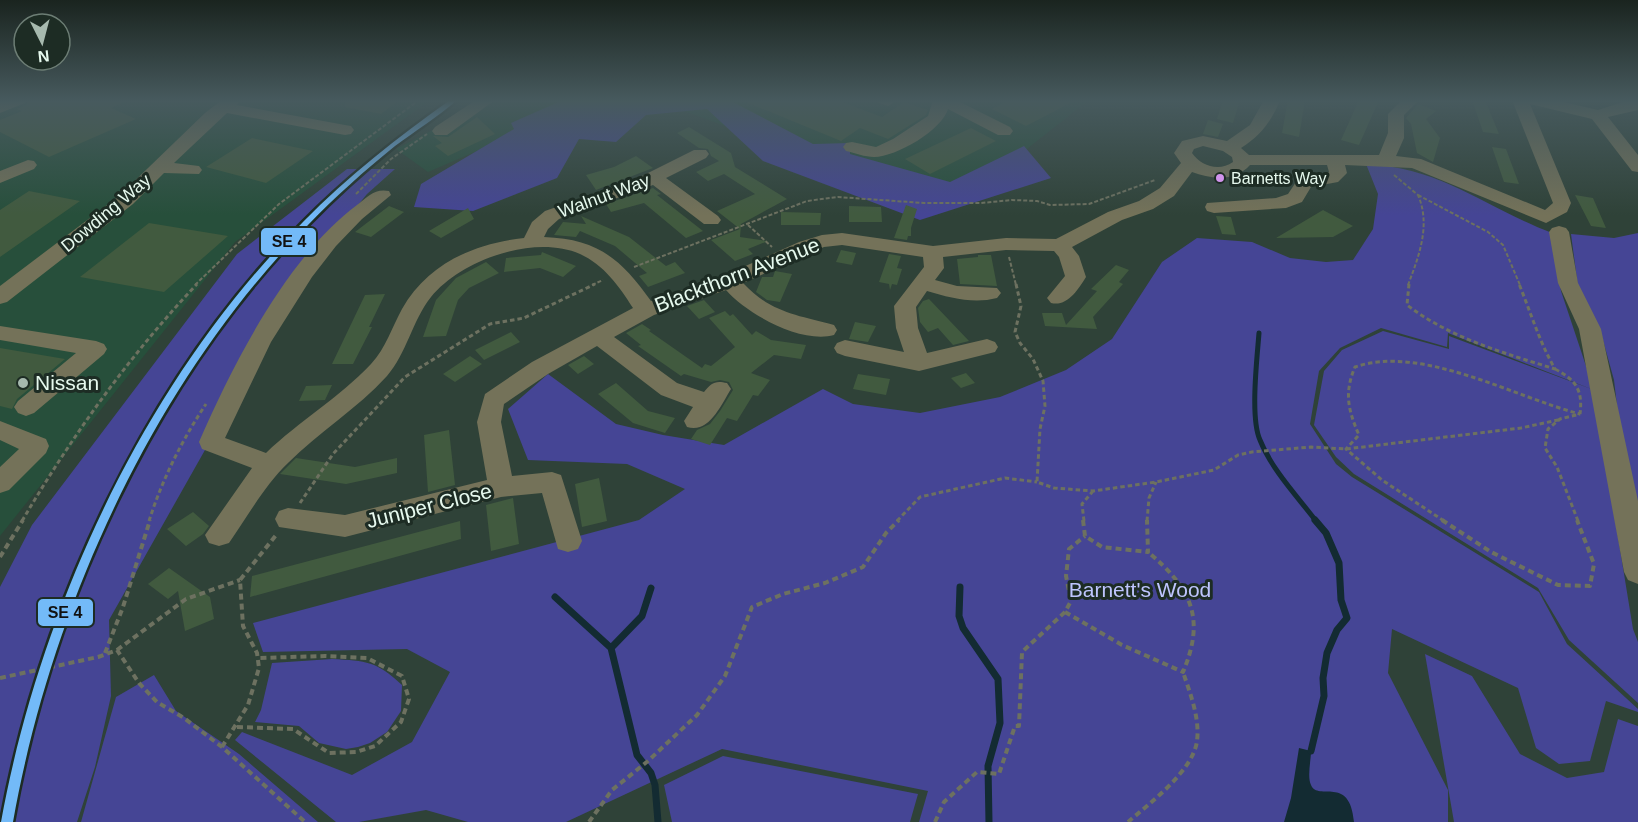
<svg xmlns="http://www.w3.org/2000/svg" width="1638" height="822" font-family="Helvetica,sans-serif">
	<rect width="100%" height="100%" fill="#2f4238"/>
	<path fill="#274f3b" d="M0,100H430L235,242L0,536Z
		M490,100H596L428,172L396,149Z
		M653,100H1089L952,208Z"/>
	<path fill="#454595" d="M563,100H729L813,144L850,143V154L950,182L1024,146L1051,178L920,220L763,161L707,109L646,115L616,142L579,139L557,178L473,211L414,207L421,184L514,129L511,123Z
		M1366,164C1443,168 1484,207 1552,233L1561,291L1594,390L1448,333L1447,347L1381,328L1340,348L1319,371L1310,424L1336,464L1352,477L1539,592L1567,644L1638,709V712L1606,701L1590,761L1559,764L1536,748L1518,688L1392,629L1388,673L1448,790V822H919L928,791L722,749L566,822H468L426,810L359,822H336L235,740L242,732L352,775L412,742L450,672L407,649L263,652L253,623L639,520L685,489L627,464L528,460L508,409L548,374L616,424L663,435L724,445L823,389L853,404L920,413L1000,397L1066,370L1112,339L1162,262L1197,238L1252,242L1290,258L1326,262L1353,260L1373,229L1378,194Z
		M347,169H395L367,194L310,264L109,620L111,696L95,767L77,822H0V587L32,525L237,254Z
		M1638,233V506L1619,423L1614,380L1601,333L1578,287L1571,234L1614,238Z
		M1383,331L1449,349V336L1594,390L1633,629L1638,642V703L1569,640L1538,588L1354,474L1336,457L1314,425L1324,371L1342,350Z
		M1425,654L1472,676L1520,754L1567,778L1604,772L1618,719L1638,726V822H1454Z
		M332,659C367,661 376,661 402,685L401,711L387,732L370,743L358,747L346,749L319,743L299,726L255,722L261,710L272,663Z
		M154,675L176,711L239,754L318,822H81L116,697Z
		M723,756L918,794L910,822H672L664,785Z"/>
	<path fill="#132b32" d="M1299,748L1311,751C1311,761 1307,776 1311,785C1318,802 1350,774 1354,822H1284L1291,798Z"/>
	<g fill="none" stroke-linecap="round" stroke-linejoin="round">
		<path stroke="#132b32" stroke-width="5" d="M1259,333C1257,359 1250,418 1260,440C1272,470 1297,496 1316,521"/>
		<path stroke="#132b32" stroke-width="7" d="M960,587L959,616L963,628L998,679L1000,723L988,766L989,822
			M651,588L642,616L611,648L637,755L651,773L655,785L658,822
			M555,597L611,648
			M1311,751L1324,696L1323,678L1327,653L1337,630L1347,618L1341,600L1339,563L1326,533L1315,520"/>
	</g>
	<path fill="#415a3f" d="M29,100H128L111,108L136,119L49,157L0,132V120L22,111L17,109L26,105Z
		M345,100H399L381,114L345,107Z
		M741,100H837L882,117L904,102L928,110L926,115L888,139L860,128L841,141Z
		M1009,100H1076L1026,126L992,109Z
		M1223,100H1240L1233,123L1217,119Z
		M1288,100H1305L1299,137L1282,133Z
		M1359,100H1379L1359,145L1341,140Z
		M1472,100H1485L1499,134L1483,132Z
		M1418,104L1436,111L1426,119L1440,138L1433,162L1417,153L1411,124L1406,118Z
		M477,117L495,134L448,156L435,146L442,143L433,136L448,137Z
		M1208,120L1223,124L1218,137L1203,134Z
		M689,127L731,153L735,167L787,199L741,224L740,237L768,241L748,249L753,254L735,261L711,240L740,229L717,211L755,194L724,174L708,181L696,172L719,161L711,156L708,149L699,148L677,133Z
		M971,128L996,141L930,174L905,159Z
		M252,138L313,151L266,183L206,167Z
		M1492,147L1506,149L1519,184L1504,182Z
		M636,156L653,168L596,190L586,175L614,167Z
		M653,188L661,194L657,195L703,231L686,238L644,203L611,212L606,204Z
		M29,191L80,201L0,257V210Z
		M1575,195L1593,198L1606,228L1591,226Z
		M906,205L917,209L911,228V236H908L907,240L894,238Z
		M389,206L404,212L371,237L355,232Z
		M849,206L881,207L882,222H849Z
		M468,208L474,219L441,238L429,231Z
		M1323,210L1353,226L1333,237L1276,238Z
		M781,212L821,213L820,225H781Z
		M581,216L629,237L666,266L675,262L685,273L648,287L639,276L647,273L615,246L580,231L576,237L554,235L563,222L586,224Z
		M1216,216L1231,217L1236,235L1222,234Z
		M149,223L228,236L164,292L80,277Z
		M841,250L856,253L852,265L836,262Z
		M542,252L576,266L563,277L540,268L504,272L506,258L541,255Z
		M889,254L901,256L897,268L902,269L897,285L892,284L890,290L889,284L879,282Z
		M978,255H991L997,286L960,284L957,259L978,257Z
		M486,262L499,273L469,288L458,300L446,336L423,337L436,300L456,278Z
		M1116,265L1129,270L1119,282L1123,284L1093,317L1097,329L1045,326L1042,313H1062L1066,325L1097,291L1091,289Z
		M775,271L792,274L780,302L767,300L756,292L762,277H773Z
		M385,294L369,327H372L353,364H332L365,295Z
		M929,299L969,341L953,345L938,328L928,332L920,322L918,308L923,301Z
		M704,300L715,312L699,319L687,306Z
		M725,311L730,316L733,314L752,335L756,331L771,340L806,345L801,359L774,355L751,373L770,380L758,396L753,395L737,421L727,418L710,445L691,439L697,430L710,424L720,411L733,390L729,382L720,380L711,382L684,374L681,376L638,346L641,345L626,333L642,324L651,330L649,331L702,368L705,364L711,366L735,347L709,318Z
		M855,322L876,326L868,342L849,339Z
		M511,332L520,342L484,360L475,350Z
		M0,348L65,359L17,399L12,409L0,406Z
		M470,356L482,364L455,382L443,374Z
		M584,356L594,364L578,374L568,365Z
		M966,373L975,383L961,388L951,378Z
		M858,374L890,379L886,395L853,389Z
		M616,383L648,411L675,418L665,433L633,423L598,394Z
		M332,385L325,400L299,401L306,386Z
		M449,430L455,485L428,492L424,435Z
		M296,458L355,467L397,458V473L346,484L280,474Z
		M599,478L607,521L582,527L575,484Z
		M513,498L519,544L491,551L486,505Z
		M193,512L209,526L203,534L186,546L167,529Z
		M460,521L461,539L250,597L252,576Z
		M169,568L210,597L214,619L185,631L178,591L168,599L148,584Z"/>
	<g fill="none" stroke-linecap="round" stroke-linejoin="round">
		<path stroke="#6d7160" stroke-width="2" stroke-dasharray="4 2" stroke-linecap="butt" d="M1394,175L1418,195
			M356,194L391,159L427,134
			M1418,195L1488,232L1503,245L1520,285
			M748,225L772,247
			M1009,257L1016,285
			M634,267L807,201L838,197L924,203H981L1012,200L1037,201L1050,205L1089,204L1155,180
			M195,285L279,204L419,100
			M592,285L603,280
			M1408,285C1419,256 1431,225 1418,195"/>
		<path stroke="#6d7160" stroke-width="3" stroke-dasharray="4.5 3" stroke-linecap="butt" d="M1016,284L1021,306L1015,332L1020,343L1033,359L1043,381L1045,406L1040,429L1037,482L1054,488L1093,491L1156,482L1214,470L1238,455L1252,452L1311,447L1346,449L1521,428L1558,420
			M1409,284L1407,305C1450,338 1504,353 1555,369C1539,341 1531,313 1519,284
			M1555,369C1576,380 1583,390 1580,414
			M300,503L333,454L405,377L490,324L524,318L595,284
			M22,521C72,436 129,356 197,284
			M149,521C162,480 182,440 206,404
			M897,521L920,497L1005,478L1037,482
			M1084,521L1082,504L1093,491
			M1147,521L1149,498L1156,482
			M1444,521L1382,480L1346,449L1359,435C1348,410 1344,393 1355,367C1421,344 1514,397 1580,414
			M1578,521L1557,467L1545,448L1548,429L1560,419L1580,414"/>
		<path stroke="#6d7160" stroke-width="4" stroke-dasharray="6 4" stroke-linecap="butt" d="M1083,520L1085,536L1102,547L1148,552L1147,520
			M1442,520L1491,552L1558,585L1590,586L1594,564L1577,520
			M0,557L23,520
			M1065,612L1122,645L1183,672C1206,618 1191,588 1148,552
			M117,650L186,599L240,580
			M105,653L123,607L150,520
			M0,678L98,657L117,650L139,683L157,702L184,718L222,747L305,822
			M237,727L293,729L329,753L356,752L375,746L401,722L409,699L402,676L367,658L325,656L258,658
			M222,747L248,705L259,668L257,653L243,626L240,580L277,534
			M589,822L612,790L648,761L697,715L725,676L752,607L783,594L825,583L863,567L886,533L899,520
			M935,822L944,802L977,772L999,774L1015,726H1019L1022,652L1065,612L1071,601L1066,576L1069,549L1085,536
			M1128,822C1150,803 1193,771 1197,741C1200,718 1190,693 1183,672"/>
		<path fill="#747259" fill-rule="evenodd" d="M4,100H27L25,103L0,113V102Z
			M222,100H241L237,105L345,125L351,126L354,130L351,134L345,135L227,113L174,163L199,166L202,170L199,174L164,173L133,204L7,302L0,304V286L119,196L205,113Z
			M476,100H495L447,135H435L432,131L435,127Z
			M877,100H896V101L888,106L879,103Z
			M933,100H956L1010,127L1013,131L1010,135H998L948,109C942,130 896,157 874,157C865,157 855,153 846,151L843,147L846,143L852,142L876,147L893,139L928,116Z
			M1264,100H1280C1272,121 1260,136 1241,148L1249,155H1379L1388,133V114L1402,100H1419L1404,115V138L1396,156L1421,159L1545,210L1553,203L1512,100H1555L1598,110L1629,100H1638V110L1608,117L1638,155V172L1632,171L1592,119L1530,104L1571,203L1567,212L1546,223L1412,168L1345,165L1347,173L1338,182L1311,187L1302,202L1286,208L1214,213L1207,211L1205,207L1207,203L1276,198L1288,194L1298,179L1326,174L1329,172L1327,165H1250C1235,182 1211,179 1192,172L1174,196L1153,209L1122,220L1072,247L1079,256L1086,277C1078,290 1067,307 1051,303L1047,298L1065,276L1059,257L1054,251L1006,250L943,257L944,268L935,280L957,286L997,288L1001,293L997,298C974,304 950,298 927,291L916,307L918,328L927,353L987,339L995,342L998,347L995,352L919,371L845,356L837,353L834,348L837,343L845,340L904,352L896,328L894,306L924,267L923,257L842,245L824,247L743,283C771,313 797,315 834,325L837,330L834,335C801,344 747,314 726,290L654,315L614,337L677,383L704,392C711,383 715,380 727,383L731,389C721,405 709,434 687,427L684,421L693,407L661,395L597,346L548,374L504,404L501,422L512,476L552,472L561,475L582,541L578,549L568,552L558,549L542,493L501,497L345,537L279,527L275,519L279,511L288,508L345,515L487,480L477,422L485,394L532,362L633,308C619,286 604,265 580,254C534,234 461,260 431,297C412,321 407,353 387,376C357,409 319,432 288,463C264,486 248,516 229,543L219,546L209,543L205,535L252,468L202,449L199,442C233,364 287,257 357,205C367,197 375,188 389,191L391,195L362,219L336,246L312,277L271,342L225,438L266,453C299,421 339,398 371,364C386,348 392,327 402,309C427,264 475,243 524,238L532,222L545,211L638,178L694,150H706L709,154L706,158L666,178L718,216L721,220L718,224H704L653,185L559,219L548,229L544,237C598,239 621,259 651,301L723,276L799,242L822,235L842,233L933,246L1006,238L1056,239L1108,212L1139,201L1160,188L1181,163L1174,153L1182,141L1203,136L1227,141L1250,125ZM1203,146L1223,151L1232,157L1233,162C1219,172 1201,166 1192,153L1194,149Z
			M28,160L34,161L37,165L34,169L0,183V171Z
			M1559,226L1566,228L1569,232L1578,283L1601,329L1638,501V584L1628,580L1624,572L1579,329L1558,283L1549,232L1552,228Z
			M0,326L96,341L104,344L107,349L104,354L34,413L26,416L18,413L14,407L18,401L76,353L0,340Z
			M0,421L46,439L49,446L46,453L9,490L0,493V467L19,449L0,440Z"/>
		<g stroke="#1d2c24" stroke-width="5">
			<path id="rail-1" d="M450,100H457C438,117 415,131 395,146C364,171 335,197 308,225C154,382 51,607 13,822H1C40,607 147,377 303,222C348,176 398,137 450,100Z"/>
		</g>
		<use href="#rail-1" fill="#73baf8" fill-rule="evenodd"/>
	</g>
	<linearGradient id="sky" x2="0" y2="1"><stop stop-color="#1a241f"/><stop offset="0.47" stop-color="#475a5e"/><stop offset="1" stop-color="#475a5e" stop-opacity="0"/></linearGradient>
	<rect width="1638" height="215" fill="url(#sky)"/>
	<circle fill="#d193ec" stroke="#1d2c24" stroke-width="2" cx="1220" cy="178" r="5"/>
	<circle fill="#a6b9ae" stroke="#1d2c24" stroke-width="2" cx="23" cy="383" r="6"/>
	<g text-anchor="middle" stroke-width="6" stroke-linejoin="round" paint-order="stroke">
		<g font-size="16" fill="#e6f9ee" stroke="#1d2c24" text-anchor="start">
			<text x="1231" y="184">Barnetts Way</text>
		</g>
		<g font-size="18" fill="#e6f9ee" stroke="#1d2c24">
			<text transform="translate(604 196) rotate(-20)" y="6">Walnut Way</text>
			<text transform="translate(106 213) rotate(-40)" y="6">Dowding Way</text>
		</g>
		<g font-size="21" fill="#e6f9ee" stroke="#1d2c24">
			<text transform="translate(737 275) rotate(-21)" y="7">Blackthorn Avenue</text>
			<text transform="translate(429 506) rotate(-14)" y="7">Juniper Close</text>
		</g>
		<g font-size="21" fill="#e6f9ee" stroke="#1d2c24" text-anchor="start">
			<text x="35" y="390">Nissan</text>
		</g>
		<g font-size="21" fill="#bec5fe" stroke="#1d2c24">
			<text x="1140" y="597">Barnett's Wood</text>
		</g>
	</g>
	<g stroke="#1d2c24" stroke-width="2">
		<rect x="260" y="227" width="57" height="29" rx="6" fill="#73baf8"/>
		<rect x="37" y="598" width="57" height="29" rx="6" fill="#73baf8"/>
	</g>
	<g font-size="16" text-anchor="middle" font-weight="bold" fill="#111">
		<text x="289" y="247">SE 4</text>
		<text x="65" y="618">SE 4</text>
	</g>
	<g transform="translate(42 42) rotate(174)"><circle r="28" fill="#1d2c24" stroke="#6d7e75" stroke-width="1.5"/>
	<path d="M0-4.5L10 22L0 15L-10 22Z" fill="#a6b9ae"/>
	<text y="-9" font-size="16" font-weight="bold" text-anchor="middle" fill="#e6f9ee">N</text>
	</g>
</svg>
